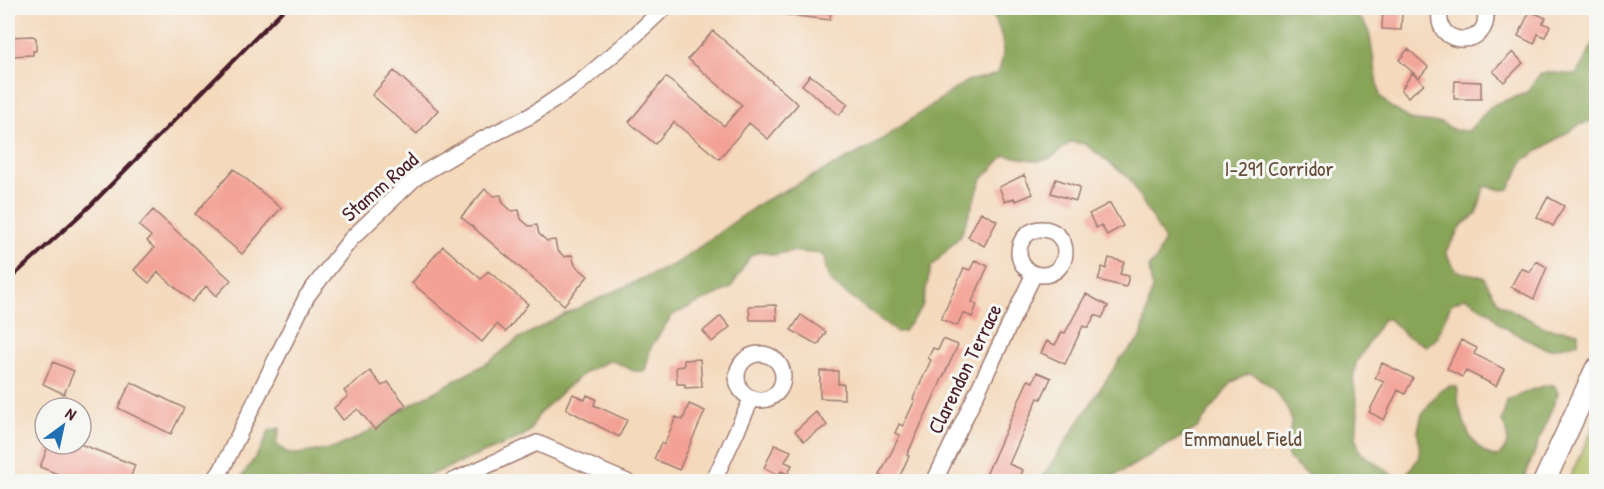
<svg xmlns="http://www.w3.org/2000/svg" width="1604" height="489" font-family="'Patrick Hand',sans-serif">
	<rect width="100%" height="100%" fill="#f6f6f2"/>
	<filter id="ink" filterUnits="userSpaceOnUse"><feTurbulence type="fractalNoise" baseFrequency=".0167" numOctaves="2"/><feDisplacementMap in="SourceGraphic" scale="12" xChannelSelector="R" yChannelSelector="G"/><feConvolveMatrix kernelMatrix="1 2 1 2 8 2 1 2 1" color-interpolation-filters="sRGB"/></filter>
	<filter id="wash" filterUnits="userSpaceOnUse"><feTurbulence type="fractalNoise" baseFrequency=".008" numOctaves="4" result="noise"/><feDisplacementMap in="SourceGraphic" scale="24" xChannelSelector="R" yChannelSelector="G"/><feGaussianBlur stdDeviation="1.35" result="paint"/><feColorMatrix in="noise" values="0 0 0 0 0 0 0 0 0 0 0 0 0 0 0 0 0 1.4 0 .05"/><feComposite in="paint" operator="in"/></filter>
	<g filter="url(#wash)">
		<rect width="100%" height="100%" fill="#f4d9bb"/>
		<path fill="#abbd61" stroke="#7a6e46" stroke-width="1.5" d="M1596,422V481H1568Z"/>
		<path fill="#88a457" stroke="#696241" stroke-width="1.5" d="M985,8H1344L1347,12L1362,20L1369,32L1380,96L1389,106L1413,121L1442,123L1454,130L1468,131L1493,105L1526,93L1540,74L1546,72L1576,75L1596,39V120L1579,125L1524,160L1509,189L1503,190L1484,186L1477,214L1462,225L1446,251C1456,282 1466,268 1484,278L1499,303L1515,312L1546,328L1578,332V343L1550,349L1542,347L1500,325L1492,314L1466,297L1451,304L1436,339L1426,346L1405,335L1389,319H1383L1356,363L1353,379L1358,411L1356,440L1361,453L1401,481L1420,457L1418,430L1422,414L1439,391L1450,386L1457,387C1459,393 1457,399 1459,406C1465,427 1472,452 1497,457C1511,446 1509,434 1502,421L1507,401C1516,396 1545,383 1554,385L1558,393L1523,481H1319C1309,475 1295,468 1289,458C1282,444 1292,435 1291,421C1290,406 1265,376 1249,374L1232,382L1197,428L1106,481H1040L1120,359L1141,338L1152,289L1149,267L1157,258L1164,239L1129,178L1085,144L1071,142L1051,158L1038,161L1005,155L982,179L961,235L931,267L922,307L904,331L897,332L832,283C824,275 828,264 822,254L791,251L773,255L761,251L750,256L731,288L672,315L651,347L645,371H634L611,360L587,371L566,388L539,414L530,431L519,438L416,481L238,482L261,449L269,431L280,428L276,444L289,454H298L335,448L365,434L392,415L489,362L518,339L565,314L677,263L762,202L872,146L967,81L995,75C1010,59 1002,19 985,8Z"/>
		<g id="blocks">
			<path fill="#f3a194" d="M780,8H831L830,20L780,14Z
				M1383,8H1399L1398,12H1402L1401,30L1382,29Z
				M1530,11L1546,18L1543,23L1550,26L1545,37L1538,34L1534,44L1518,36Z
				M713,31L798,104L768,139L749,123L719,159L674,122L655,144L629,122L666,77L724,126L742,105L688,59Z
				M33,36L36,38V51H33V55L8,56V37Z
				M1408,49L1428,67L1419,78L1399,60Z
				M1513,52L1523,63L1504,82L1493,71Z
				M394,71L438,110L417,134L372,95Z
				M1412,73L1424,84L1408,97L1401,90Z
				M810,75L848,104L839,115L802,85Z
				M1455,81L1481,82V99H1454Z
				M234,169L281,208L242,254L195,214Z
				M1024,175L1033,194L1016,201L1014,198L1005,202L999,187Z
				M1056,179L1080,187L1076,201L1051,193Z
				M485,189L494,196L501,195L503,203L512,211L519,210L521,219L529,226L537,225L539,234L547,241L555,240L557,250L565,257L572,255L575,265L588,276L564,305L461,217Z
				M1548,197L1564,206L1553,226L1537,217Z
				M1110,203L1123,226L1107,235L1101,225L1096,228L1089,214Z
				M153,210L231,280L216,296L206,286L192,302L158,272L149,283L134,270L154,248L147,241L151,236L139,226Z
				M981,212L997,221L984,246L968,237Z
				M443,246L481,279L488,271L528,304L506,332L497,324L482,342L412,283Z
				M1109,258L1124,262L1120,274L1129,276L1126,287L1098,280L1102,267L1106,269Z
				M975,260L988,266L972,302L977,305L972,317L963,313L957,326L941,319L964,268L970,270Z
				M1536,261L1547,267L1534,299L1511,287L1521,268L1530,272Z
				M1086,294L1108,306L1102,318L1095,315L1088,328L1083,326L1065,364L1041,353L1047,341L1055,345L1062,332L1065,333Z
				M776,305L777,320H750L749,306Z
				M801,315L826,332L818,345L791,330Z
				M721,316L730,327L712,342L703,331Z
				M943,339L958,345L907,455L909,456L897,482H893L880,475L900,435L895,433L899,424L903,426L915,400L913,399L931,360L928,358L933,348L938,350Z
				M1461,340L1477,348L1474,354L1504,369L1496,386L1466,371L1462,377L1447,369Z
				M700,359L702,387L685,388V384H677L676,367L684,366V360Z
				M53,362L74,371L64,394L43,384Z
				M1382,363L1413,378L1405,394L1398,390L1384,420L1369,412L1384,382L1375,378Z
				M370,371L382,386L388,382L406,405L375,430L358,409L343,420L334,408L348,396L344,391Z
				M820,371H838V384H844V399L820,398Z
				M1037,372L1051,378L1041,399L1038,398L1009,464L1023,470L1018,482H983L1028,380L1033,382Z
				M131,382L184,408L171,434L118,408Z
				M573,394L585,400L587,395L596,399L594,405L627,420L619,437L566,409Z
				M689,404L705,411L679,470L654,459L661,443L664,445L676,417L683,420Z
				M816,412L827,425L804,441L795,431Z
				M49,444H80L135,465L129,482H78L40,467Z
				M775,444L791,451L785,462L792,465L788,474L781,471L779,475L764,468Z"/>
		</g>
	</g>
	<g filter="url(#ink)">
		<use href="#blocks" fill-opacity="0" stroke="#9f7c73" stroke-width="1.5"/>
		<g fill="none" stroke-linecap="round" stroke-linejoin="round">
			<g stroke="#9f7c73" stroke-width="18">
				<path id="minor" d="M1441,8C1430,51 1497,48 1484,8
					M1019 252a23 23 0 1 1 46 0a23 23 0 1 1-46 0Z
					M737 377a23 23 0 1 1 46 0a23 23 0 1 1-46 0Z
					M213,482L221,471L307,296L351,239L415,178L471,145L530,116L578,84L630,40L664,8
					M451,482L537,443L627,482
					M713,482L752,398
					M934,482L1034,274"/>
			</g>
			<g stroke="#9f7c73" stroke-width="24">
				<path id="secondary" d="M1544,482L1596,369"/>
			</g>
			<use href="#minor" stroke="#fff" stroke-width="15"/>
			<use href="#secondary" stroke="#fff" stroke-width="21"/>
			<path stroke="#4a1f2b" stroke-width="4" d="M8,281L90,206L285,8"/>
		</g>
	</g>
	<g text-anchor="middle" stroke-width="6" stroke-linejoin="round" paint-order="stroke">
		<g font-size="21" fill="#674e3b" stroke="#f6f6f2">
			<text x="1279" y="176">I-291 Corridor</text>
			<text x="1243" y="446">Emmanuel Field</text>
		</g>
		<g font-size="21" fill="#4a1f2b" stroke="#f6f6f2">
			<text transform="translate(380 187) rotate(-41)" y="7">Stamm Road</text>
			<text transform="translate(965 369) rotate(-64)" y="7">Clarendon Terrace</text>
		</g>
	</g>
	<rect width="1604" height="489" fill="none" stroke="#f6f6f2" stroke-width="30"/>
	<g transform="translate(63 426) rotate(33)"><circle r="28" fill="#f6f6f2" stroke="#b1a0a2" stroke-width="1.5"/>
	<path d="M0-4.5L10 22L0 15L-10 22Z" fill="#1f6fb2"/>
	<text y="-9" font-size="16" font-weight="bold" text-anchor="middle" fill="#4a1f2b">N</text>
	</g>
</svg>
